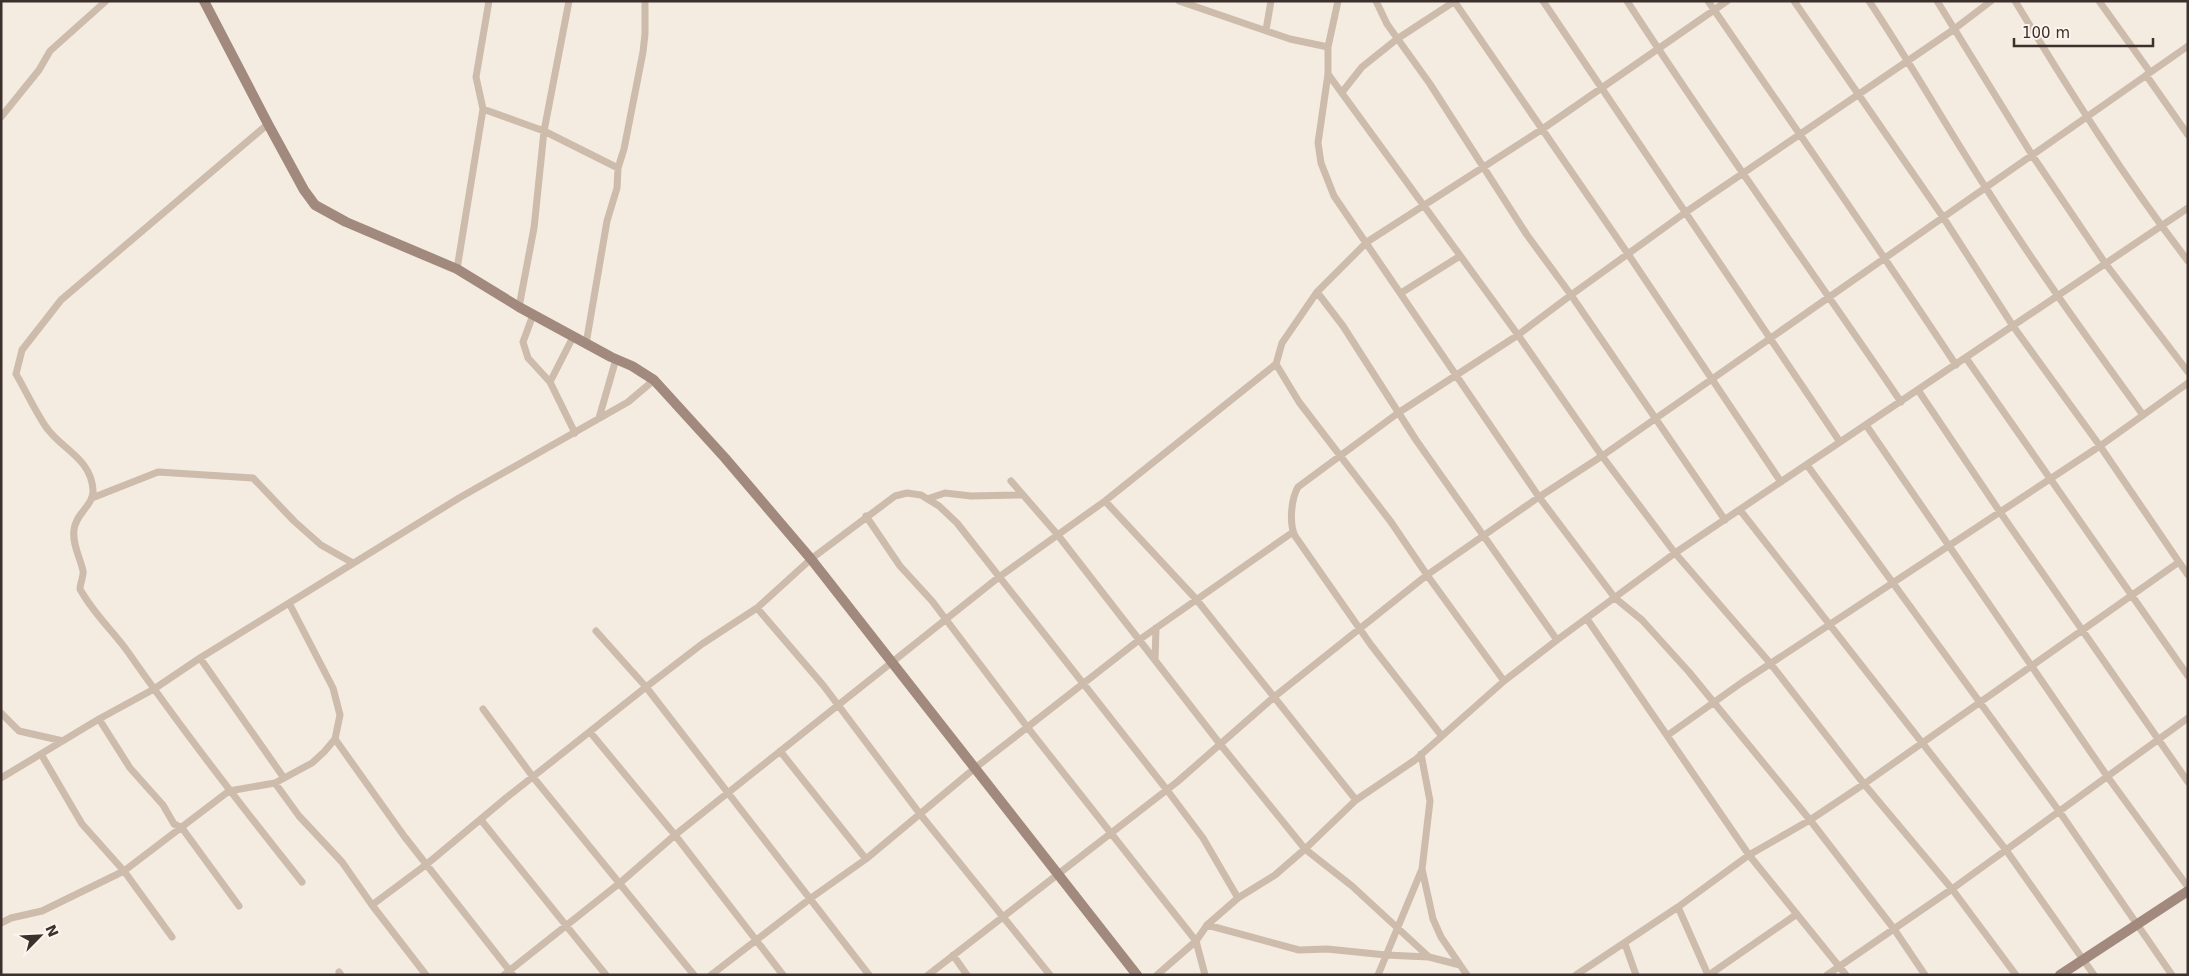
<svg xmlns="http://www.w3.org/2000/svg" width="2189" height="976" font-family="'DejaVu Sans',sans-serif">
	<rect width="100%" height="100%" fill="#f4ebe1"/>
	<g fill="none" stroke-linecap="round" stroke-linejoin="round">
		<path stroke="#cdbbac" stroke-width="7" d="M1179,1L1290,39L1328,47L1338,1
			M1376,1L1387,24L1430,84L1527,235L1571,295L1725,520
			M1454,1L1628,254L1781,482
			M1543,1L1840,442
			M1627,1C1715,137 1810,268 1901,402
			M1708,1C1791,122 1875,242 1956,365
			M1794,1L1943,217L2013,326L2100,446L2179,562
			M1869,1C1910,62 1946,126 1986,188C2035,266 2089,340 2143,415
			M1937,1L2032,155L2105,263L2188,372
			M2015,1C2069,90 2124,178 2188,261
			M2099,1L2150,72
			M1266,30L1271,1
			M1328,47V74L1318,143L1321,163L1334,196L1539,497L1615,598L1642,620L1689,672L1810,820L1894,929L1925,975
			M1328,74L1518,335L1602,456L1675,553L1770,663L1864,784L1952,889L2016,975
			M2146,75L2188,135
			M1343,91L1362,67L1397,39L1455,1
			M483,109L544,131L618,168
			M1,117L39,70L50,51L106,1
			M268,124L61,300L22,350L16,374C26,391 35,411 46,427C61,449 91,458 93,490C94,505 75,514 74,530C72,544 80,557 83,571C84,576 80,583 80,589C93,613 112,630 128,652C183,731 242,807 302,882
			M457,269L483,109L476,77L489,1
			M1317,292L1282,343L1276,364L1299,402L1391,522L1427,575L1504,681
			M1401,293L1460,256
			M519,307L534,228L544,131L569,1
			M533,315L523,342L528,358L550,382L575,433
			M586,344L607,221L617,188L618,168L624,149L643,52L645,34V1
			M1966,358L2188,676
			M550,382L573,337
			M1918,390L2000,512L2188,782
			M599,418L616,359
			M1866,425L2107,776L2188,887
			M1807,465L2059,811L2172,975
			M1011,481L1057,534L1220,744L1305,849L1352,886L1429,957
			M92,498L158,472L253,478L294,521L321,545L353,563
			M927,499L945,493L971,496L1022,495
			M1105,501L1196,599L1356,800
			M1740,510L2006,850L2094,975
			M866,516L900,566L932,601L1028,728L1196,941L1205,975
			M757,608L823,685L920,814L1050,975
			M1587,619L1749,855L1846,975
			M596,631L646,687L869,975
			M1557,640L1416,440L1343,326L1317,292L1367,242L1541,130L1727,1
			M200,658L284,778
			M1155,660L1156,628
			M483,709L533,777L694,975
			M1,713L19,731L63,741
			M99,719L130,768L163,805L174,824L182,828L239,906
			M590,732L675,835L783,975
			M1441,735L1371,645L1295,536C1289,524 1291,499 1298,487L1398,413L1518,335L1571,295L1686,212L1953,30L1991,1
			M1668,735L1741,683L2100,446L2188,383
			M335,739L404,836L513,975
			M780,751L866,859
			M41,754L82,824L124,871L172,937
			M1,778L99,719L154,689L200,658L459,498L628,402L654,380
			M275,783L299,816L342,862L372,905L426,975
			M481,820L606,975
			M1422,869L1433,919L1441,937L1467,975
			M372,905L427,864L506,798L646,687L702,644L757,608L811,559L895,496L907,493L921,495L939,506L957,523L1167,790L1203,838L1238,898
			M1678,907L1708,975
			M1,923L11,918L42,911L124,871L229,791L275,783L312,763L324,752L335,739L340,715L333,688L289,603
			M1207,925L1299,950L1327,949L1386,955L1429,957L1460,965
			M1625,944L1636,975
			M953,955L967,975
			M339,972L341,975
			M504,975L621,882L675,835L999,577L1105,501L1276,364
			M711,975L811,898L866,859L975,768L1139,640L1293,532
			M928,975L1177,782L1274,697L1427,575L1539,497L1602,456L2188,46
			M1157,975L1196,941L1207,925L1238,898L1275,875L1305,849L1356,800L1415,760L1504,681L1557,640L1675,553L2188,208
			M1378,975L1422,869L1430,801L1421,754
			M1576,975L1678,907L1749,855L1810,820L1864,784L2179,562L2188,575
			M1709,975L1797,914
			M1827,975L1952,889L2188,718"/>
		<path stroke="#a18a7d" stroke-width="10" d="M204,1L268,124L304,190L315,205L346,222L457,269L519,307L611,357L632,366L654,380L725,458L811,559L1137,975
			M2060,975L2188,891"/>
	</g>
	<rect width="2189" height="976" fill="none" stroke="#3b302b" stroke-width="5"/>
	<g transform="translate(40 936) rotate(66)" stroke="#fbf5ee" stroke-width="4" paint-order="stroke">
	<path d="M0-4L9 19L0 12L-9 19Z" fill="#3b302b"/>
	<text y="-8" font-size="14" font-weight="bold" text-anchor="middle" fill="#3b302b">N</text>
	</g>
	<path d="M2014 38v8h139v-8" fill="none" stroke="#3b302b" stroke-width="2.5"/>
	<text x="2022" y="38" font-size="15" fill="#3b302b" stroke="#fbf5ee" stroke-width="4" paint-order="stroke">100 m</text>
</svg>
